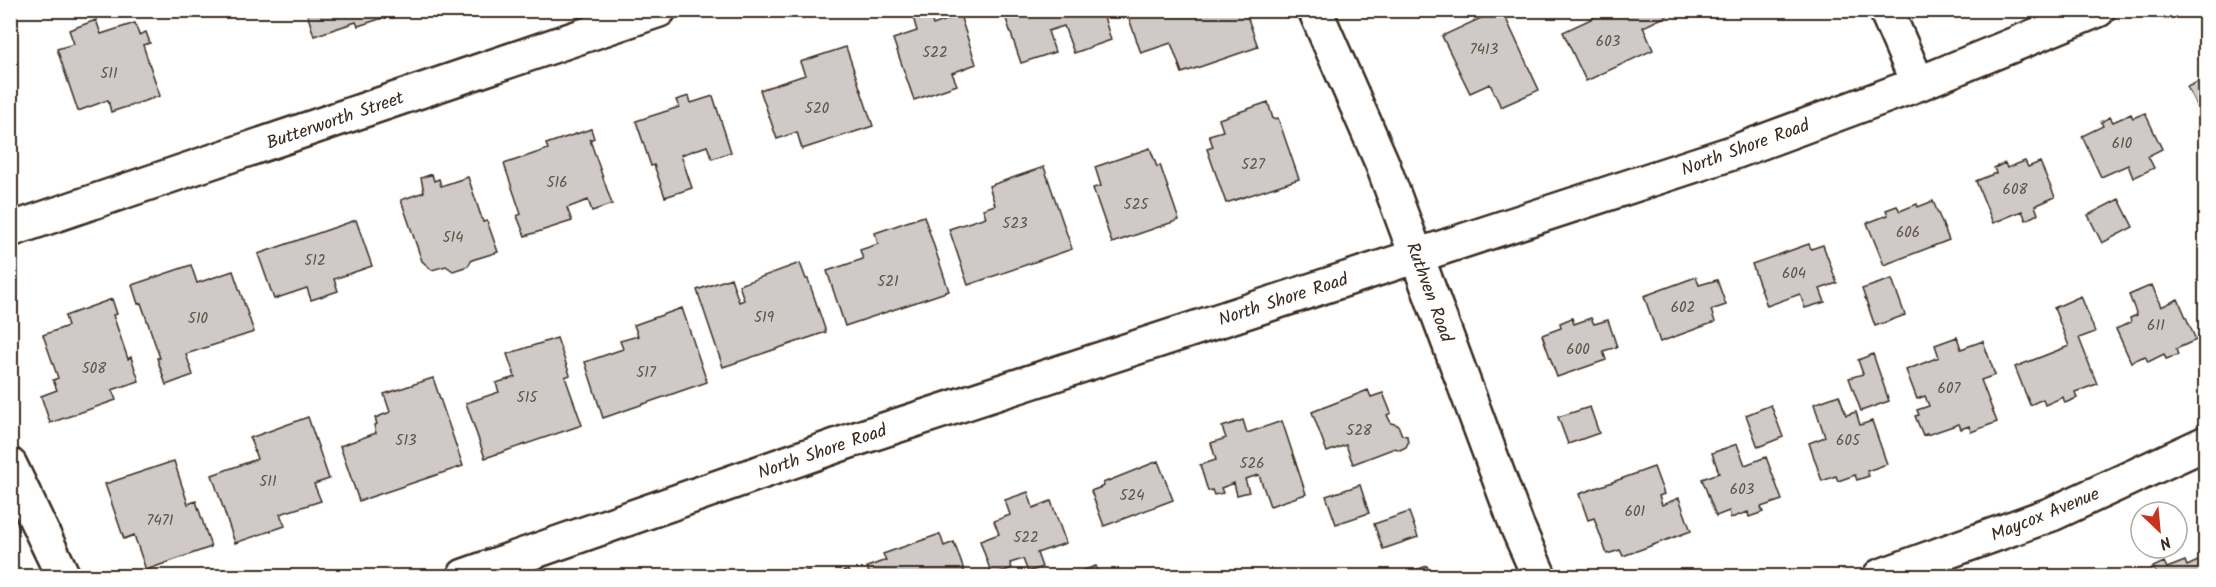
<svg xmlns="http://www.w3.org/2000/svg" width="2216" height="587" font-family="Kalam,sans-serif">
	<rect width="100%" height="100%" fill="#fff"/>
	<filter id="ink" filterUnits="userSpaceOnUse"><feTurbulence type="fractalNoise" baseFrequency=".0167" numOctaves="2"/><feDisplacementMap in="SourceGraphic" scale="12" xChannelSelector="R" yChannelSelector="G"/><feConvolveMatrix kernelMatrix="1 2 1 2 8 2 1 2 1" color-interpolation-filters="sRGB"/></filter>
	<g filter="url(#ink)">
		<path fill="#cfcac7" stroke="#3b2a1e" stroke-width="1.5" d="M306,10H414L392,18V15L358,26L356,22L314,36Z
			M1003,10H1102L1111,40L1074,53L1064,26L1048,31L1055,52L1021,63Z
			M1126,10H1245L1258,47L1182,73L1171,43L1141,53Z
			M1498,10H1502L1539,90L1501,107L1490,84L1470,93L1442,36Z
			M1610,10H1670L1671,14L1643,27L1653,50L1586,81L1563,32Z
			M924,13L926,20L931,18L933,25L960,15L976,64L952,73L957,85L914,100L893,39L917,31L913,17Z
			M96,20L101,34L135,23L139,35L146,32L150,43L143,45L160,96L111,112L108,100L78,111L57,49L74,44L69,30Z
			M846,47L873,126L802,149L797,132L777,139L760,90L805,75L800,62Z
			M2206,78V124L2187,87Z
			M689,96L691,103L713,96L731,152L712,159L707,146L681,155L692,188L665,197L654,165L651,166L636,121L679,107L676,100Z
			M1268,102L1273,119L1278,118L1299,179L1226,203L1207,149L1213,147L1209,135L1223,131L1219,119Z
			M2145,113L2162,149L2148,156L2154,168L2133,178L2128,165L2101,177L2082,136L2103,126L2101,122L2110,117L2113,122L2131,114L2133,118Z
			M591,129L594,138L590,140L612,204L592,211L588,200L567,208L572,221L525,236L517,216L521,214L504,164L548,149L546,144Z
			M1150,148L1157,167L1160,165L1179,220L1112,243L1093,188L1101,186L1095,167Z
			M2025,161L2028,167L2040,162L2055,197L2035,206L2038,214L2026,220L2022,211L1993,223L1976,181L1996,173L1994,168L2005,163L2007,168Z
			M1044,167L1072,249L968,285L949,229L986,217L983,209L995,205L989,186Z
			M432,174L434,181L439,179L441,186L468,177L483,222L487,221L498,252L472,260L468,266L453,271L446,266L432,270L422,261L401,200L424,192L421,178Z
			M2119,199L2133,227L2102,243L2088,215Z
			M1933,201L1949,240L1884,265L1867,223L1888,215L1886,210L1897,206L1900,211L1917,204L1918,207Z
			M924,216L949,291L845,326L827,271L863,259L860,250L878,244L875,233Z
			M356,220L372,266L334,279L338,291L311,300L307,288L274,299L258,254Z
			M1809,244L1811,249L1823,245L1837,283L1820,289L1825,302L1805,308L1800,294L1767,306L1752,264Z
			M800,263L806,279H808L826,332L723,367L697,290L731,278L739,302L744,300L739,285Z
			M191,265L197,283L233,271L254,332L186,354L193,375L166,385L157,358H160L141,303L138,304L132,285Z
			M1696,277L1699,285L1717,280L1726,305L1711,310L1715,322L1660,342L1644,296Z
			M1892,279L1905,315L1875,326L1862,289Z
			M2152,285L2161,307L2178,299L2196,340L2176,349L2178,355L2166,359L2164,354L2148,362L2145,356L2131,362L2116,329L2131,322L2130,318L2137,315L2129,295Z
			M2081,296L2095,332L2079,338L2097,384L2075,392L2077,398L2065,403L2063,397L2045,405L2043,399L2030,405L2015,367L2069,346L2054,308Z
			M112,299L117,314L113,315L128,359L131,357L139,381L112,390L116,400L50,423L41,396L57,390L53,380L58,378L43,335L68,326L65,316Z
			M682,308L707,382L603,418L585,362L623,349L620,341L638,336L634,325Z
			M1572,318L1574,324L1591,318L1594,324L1608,320L1617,347L1603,351L1606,360L1557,377L1542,335L1561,328L1560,323Z
			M1957,337L1961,349L1983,341L1995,375L1981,380L1997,422L1971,432L1969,426L1961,429L1959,424L1927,435V434L1923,435L1915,416L1919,415L1917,410L1929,406L1925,396L1917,399L1906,370L1939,357L1935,345Z
			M557,338L570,375L565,377L582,425L485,458L466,403L499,392L496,383L515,377L507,354Z
			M1873,354L1889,401L1861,411L1849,378L1863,374L1858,360Z
			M433,378L463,466L359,501L340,446L376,433L374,425L377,424L375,418L390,412L384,394Z
			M1368,390L1371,397L1383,393L1391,413L1387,415L1391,423L1398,425L1402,435L1407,436L1408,443L1406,447L1400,450L1395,448L1353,464L1346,445L1327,452L1312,412Z
			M1839,395L1846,415L1856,412L1860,425L1872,421L1887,464L1867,471L1869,476L1857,480L1855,475L1838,481L1836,476L1822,481L1809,443L1825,437L1814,404Z
			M1771,405L1783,437L1758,447L1746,415Z
			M1590,407L1599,433L1568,444L1558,417Z
			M308,417L329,479L314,484L321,501L280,514L285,526L235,543L212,475L257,459L250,438Z
			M1243,420L1247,433L1282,421L1306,494L1270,506L1259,475L1245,479L1249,492L1237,495L1234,483L1221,488L1223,493L1214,495L1212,490L1208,491L1200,465L1216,460L1211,443L1226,438L1222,427Z
			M1737,444L1745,465L1766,457L1782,500L1761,507L1763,512L1749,517L1748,512L1731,518L1729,511L1716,516L1702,479L1719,473L1712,453Z
			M174,461L188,504L196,501L211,547L146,570L134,535L124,539L105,484Z
			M1158,461L1173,500L1104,526L1091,491L1104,486L1103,483Z
			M1654,467L1664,494L1659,496L1662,505L1679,498L1691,531L1623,556L1620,550L1607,554L1594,518L1588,520L1579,494Z
			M1360,485L1369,513L1336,524L1326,496Z
			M1028,492L1033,508L1051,501L1066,543L1037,553L1042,567L1028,572L1023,559L1010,563L1012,568L992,575L980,541L999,534L994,521L1010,515L1005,500Z
			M1409,512L1418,537L1383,549L1374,524Z
			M940,534L944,546L954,542L966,576H870L867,567L886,560L883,554Z
			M2200,560L2206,576H2147L2156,573L2153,567L2164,562L2167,568L2185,561L2187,566Z
			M1096,566L1100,576H1070L1069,575Z
			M1427,566L1431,576H1399Z
			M810,570L812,576H791Z
			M848,570L850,576H829Z
			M1460,570L1462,576H1440Z"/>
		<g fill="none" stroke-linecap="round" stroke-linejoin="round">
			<g stroke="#3b2a1e" stroke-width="38">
				<path id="minor" d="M1315,10L1382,163L1517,526L1539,576
					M1886,10L1918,84
					M10,230L659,10
					M10,465L63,576
					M464,576L850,441L1732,153L1918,84L2098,10
					M1880,576L2052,514L2206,443"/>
			</g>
			<use href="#minor" stroke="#fff" stroke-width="33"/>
		</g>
	</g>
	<g text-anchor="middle" stroke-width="6" stroke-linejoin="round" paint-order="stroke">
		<g font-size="15" fill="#605248">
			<text x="1608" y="46">603</text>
			<text x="1484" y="54">7413</text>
			<text x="935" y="57">522</text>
			<text x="109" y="78">511</text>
			<text x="817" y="113">520</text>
			<text x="2122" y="148">610</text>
			<text x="1253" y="169">527</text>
			<text x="557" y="187">516</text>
			<text x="2015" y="194">608</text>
			<text x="1136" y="209">525</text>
			<text x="1015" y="228">523</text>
			<text x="1908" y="237">606</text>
			<text x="453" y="242">514</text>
			<text x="315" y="265">512</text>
			<text x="1794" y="278">604</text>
			<text x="888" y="286">521</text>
			<text x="1683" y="312">602</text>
			<text x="764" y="322">519</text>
			<text x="198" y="323">510</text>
			<text x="2156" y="330">611</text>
			<text x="1578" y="354">600</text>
			<text x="94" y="373">508</text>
			<text x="646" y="377">517</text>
			<text x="1949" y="393">607</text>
			<text x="527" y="402">515</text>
			<text x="1359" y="435">528</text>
			<text x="406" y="445">513</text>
			<text x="1848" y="445">605</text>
			<text x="1252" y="468">526</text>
			<text x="268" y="486">511</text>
			<text x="1742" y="494">603</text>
			<text x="1132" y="500">524</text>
			<text x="1635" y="516">601</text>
			<text x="160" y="525">7471</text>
			<text x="1026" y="542">522</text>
		</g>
		<g font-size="18" fill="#3b2a1e" stroke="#fff">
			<text transform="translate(335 120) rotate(-19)" y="6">Butterworth Street</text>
			<text transform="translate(1745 147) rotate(-20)" y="6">North Shore Road</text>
			<text transform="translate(1430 292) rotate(70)" y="6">Ruthven Road</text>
			<text transform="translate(1283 299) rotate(-18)" y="6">North Shore Road</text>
			<text transform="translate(822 451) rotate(-19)" y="6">North Shore Road</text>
			<text transform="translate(2045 514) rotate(-22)" y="6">Maycox Avenue</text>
		</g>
	</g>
	<rect width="2216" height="587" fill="none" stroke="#fff" stroke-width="36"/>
	<rect x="18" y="18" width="2180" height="551" fill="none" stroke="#3b2a1e" stroke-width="2" filter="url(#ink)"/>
	<g transform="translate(2159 530) rotate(154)"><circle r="28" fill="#ffffff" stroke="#b1aaa5" stroke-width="1.5"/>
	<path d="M0-4.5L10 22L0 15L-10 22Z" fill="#c8321e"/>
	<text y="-9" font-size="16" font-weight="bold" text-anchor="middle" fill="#3b2a1e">N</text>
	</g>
</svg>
